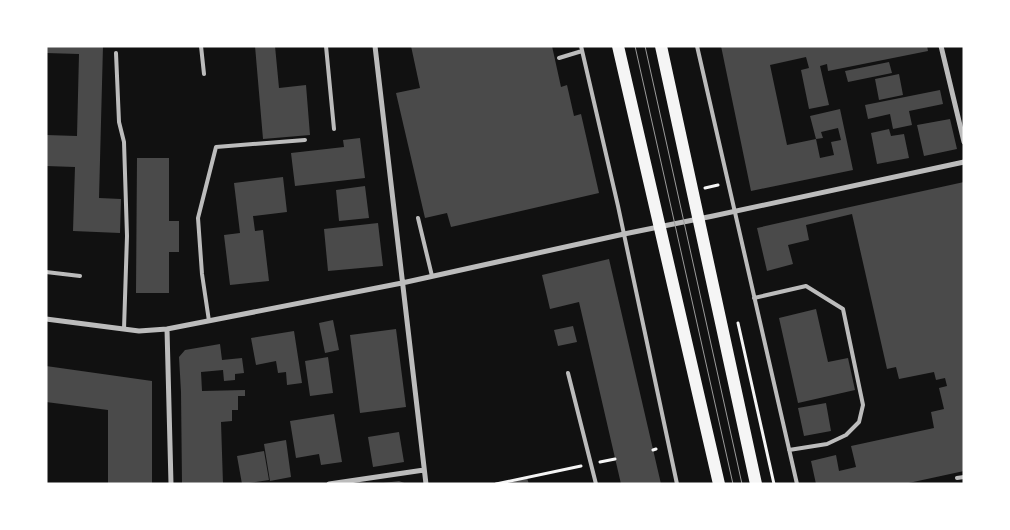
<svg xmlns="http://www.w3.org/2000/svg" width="1010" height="530" font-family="Ubuntu,sans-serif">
	<rect width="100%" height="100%" fill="#111"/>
	<path fill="#4a4a4a" d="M46,46H103L99,198L121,199L120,233L73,231L75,167L46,166V135L77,136L79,54L46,53Z
		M255,46H275L279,88L306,85L310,135L263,139Z
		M411,46H552L561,87L567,85L574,116L581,114L599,193L451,227L447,213L425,218L396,93L420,88Z
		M721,46H927L928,51L828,71L827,64L820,66L829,105L809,109L801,70L809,68L806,57L770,65L787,145L816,139L820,158L834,155L831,142L841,140L838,128L821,132L823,138L816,139L810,116L840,109L853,170L751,191Z
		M889,62L892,73L848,82L845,71Z
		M899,74L903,95L879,100L875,79Z
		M940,90L943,104L909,111L912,125L893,129L890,114L868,119L865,105Z
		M950,119L957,149L924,156L917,125Z
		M889,129L891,136L904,134L909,158L877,164L871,133Z
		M360,138L365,178L295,186L291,153L344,147L343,140Z
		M137,158H169V221H179V252H169V293H136Z
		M283,177L287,212L253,216L255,231L263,230L269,281L230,285L224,235L240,233L234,183Z
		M964,182V471L904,484H816L811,461L836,455L839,471L856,467L851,446L934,428L931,412L944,409L939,388L947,386L945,378L936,380L934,372L899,379L896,367L887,369L852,214L806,225L809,240L788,245L793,264L767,271L757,228L850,207Z
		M365,186L369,218L339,221L336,190Z
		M378,223L383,266L328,271L324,229Z
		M609,259L661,484H621L579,302L550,309L542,275Z
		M816,309L828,362L848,358L855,390L798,403L779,318Z
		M333,320L339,350L325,353L319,323Z
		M573,326L577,342L558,346L554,330Z
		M396,329L406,407L360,413L350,335Z
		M294,331L302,383L287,385L286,372L278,373L276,361L256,365L251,338Z
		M220,344L222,360L242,358L244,373L235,374V380L224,381L223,370L201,372L202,391L245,390V396H238V410H232V421L221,422L223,484H182L181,392L179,357L185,350Z
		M328,357L333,393L310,396L305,361Z
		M46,366L152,381V484H108V410L46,402Z
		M826,403L831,431L804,436L798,408Z
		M334,414L342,462L321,465L319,454L296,458L290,421Z
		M399,432L404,462L373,467L368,437Z
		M286,440L291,477L270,481L264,444Z
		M264,451L269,480L242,484L237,456Z
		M527,478L529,484H504Z
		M399,481L407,484H383V483Z"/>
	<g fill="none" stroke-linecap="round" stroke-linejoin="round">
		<path stroke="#f5f5f5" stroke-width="3" d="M705,188L718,185
			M738,323L774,484
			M653,450L656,449
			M600,462L615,459
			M496,484L581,466"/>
		<path stroke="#bcbcbc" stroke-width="4" d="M201,46L204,74
			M326,46L334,129
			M581,46L618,206L677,484
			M697,46L797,484
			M116,53L119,122L124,142L127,236L124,329
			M559,58L582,51
			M418,218L432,276
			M46,272L80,276
			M754,298L806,286L843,309L863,405L859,422L846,435L827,444L789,450
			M209,321L202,274L198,218L216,147L305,140
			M568,373L596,484
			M957,478L964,477"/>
		<path stroke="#bcbcbc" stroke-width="5" d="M375,46L426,484
			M941,46L964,142
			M46,319L139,331L167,329L402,283L624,234L713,216L964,162
			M167,329L171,484
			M329,484L424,470"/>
		<path stroke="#f5f5f5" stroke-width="12" d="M618,46L719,484
			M661,46L756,484"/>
		<path stroke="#9a9a9a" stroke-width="1" d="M635,46L733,484
			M645,46L742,484"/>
	</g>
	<rect width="1010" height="530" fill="none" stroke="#ffffff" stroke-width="95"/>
</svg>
